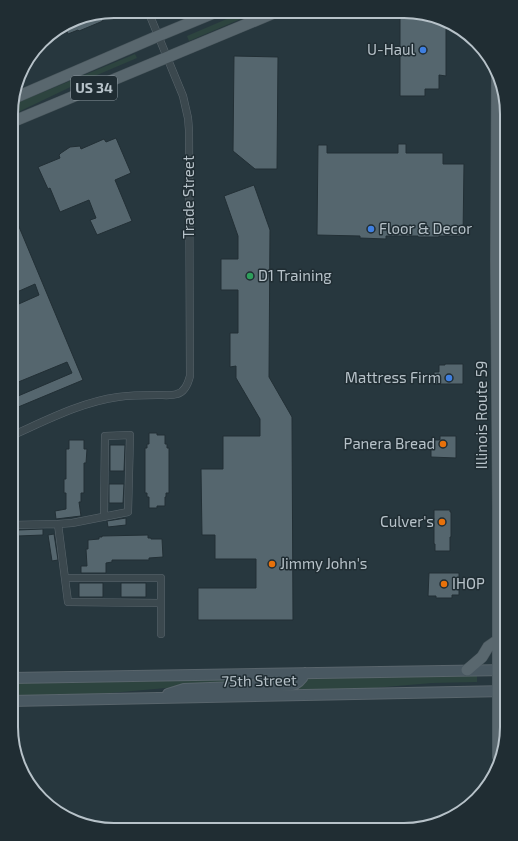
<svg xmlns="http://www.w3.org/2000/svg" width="518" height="841" font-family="'Exo 2',sans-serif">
	<rect width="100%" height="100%" fill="#27373e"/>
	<path fill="#2d443f" d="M243,12H257L189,41L187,36Z
		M135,54L137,58L83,81L12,115V105Z
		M504,97L507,114V227L504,188Z
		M472,675L477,676V682L432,683L362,689L278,690L307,677Z
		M295,678L293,682L166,688L88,695L11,697V683Z"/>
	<path fill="#55666e" stroke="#222f35" d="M400,13H424L446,24V76L439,75V89H425V96H400Z
		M100,14L103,21L79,31L78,30L68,34L64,25L75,19Z
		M234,56L278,57L277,169H255L233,151Z
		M116,138L131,173L115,180L132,221L97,235L90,220L96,218L89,200L60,212L50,188L48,189L38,167L60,158L59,155L61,153L70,147L80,146L81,149L104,139L106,142Z
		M398,144H406V153H443V164H464L463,236H439V237H418V236H386V239L360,238V236L317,235L318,145H327V153H398Z
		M254,185L270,230L269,377L292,417L293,620H198V588H256V559H215V535H202L201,469H223V436H260V419L236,378V366L230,367V333H238V290H221V259H238V236L224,196Z
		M12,210L83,380L11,410V399L72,373L67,362L11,385L12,307L39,295L35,284L17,292L12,278Z
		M445,364H463V384H434V372H439V365H445Z
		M149,433H157V435H165V444H167V448H169V493H166V497H165V506H157V508H149V497H147V493H145V448H147V444H149Z
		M440,436H456V458L431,457V440H440Z
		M69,440H84V449H87L86,463H84V493H81V502H79L81,516L56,519L55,511L66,509V493H64V479H66V449H69Z
		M110,445H125L124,471H110Z
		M109,484H124L123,503H109Z
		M434,510H450V512H451V537H450V551H435V544H434Z
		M126,518V525L108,527L107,521Z
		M43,529V535L18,536V530Z
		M54,534L58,560L52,561L48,535Z
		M148,535V538H151V539H162L163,557L149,558V560H112V562L106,563V573H81V566H87L86,549H88V540L99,539V537H102V536Z
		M429,573H459V595H452V598H436V596H428Z
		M79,583H103V597H79Z
		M121,583H146V597H121Z"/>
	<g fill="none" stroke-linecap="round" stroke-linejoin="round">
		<g stroke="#59656c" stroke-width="8">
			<path id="street" d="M497,391H507
				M497,403H507
				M11,436C45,421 81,402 118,397C131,395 145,395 158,395C164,395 171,396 177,394C185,392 188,384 190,376L189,130L188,118L183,96L148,11
				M58,524L68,602L161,603V634
				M11,525L58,524L72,523L128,512L130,435L105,436L104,517
				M65,578H161V603"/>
		</g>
		<g stroke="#59656c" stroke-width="12">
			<path id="secondary" d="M11,678L507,670
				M168,694L184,689L292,685C299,683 302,679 305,673
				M11,701L507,691"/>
		</g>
		<g stroke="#47545a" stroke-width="12">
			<path id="primary" d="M497,72L496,261L498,509V757
				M12,99L158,36L216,12
				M12,122L276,12
				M467,670L482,657L488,647L498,640"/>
		</g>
		<use href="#street" stroke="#3b484e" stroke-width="7"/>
		<use href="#secondary" stroke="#495861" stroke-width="10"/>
		<use href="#primary" stroke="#59676e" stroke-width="11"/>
	</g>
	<g fill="#3f7fe0" stroke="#202d33" stroke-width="1.5">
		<circle cx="423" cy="50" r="4"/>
		<circle cx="371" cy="229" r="4"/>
		<circle cx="449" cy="378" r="4"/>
	</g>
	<circle fill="#2e9e5b" stroke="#202d33" stroke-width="1.5" cx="250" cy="276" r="4"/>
	<g fill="#e8710a" stroke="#202d33" stroke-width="1.5">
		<circle cx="443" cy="444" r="4"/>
		<circle cx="442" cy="522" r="4"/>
		<circle cx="272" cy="564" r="4"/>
		<circle cx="444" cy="584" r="4"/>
	</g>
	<g text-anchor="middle" stroke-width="3" stroke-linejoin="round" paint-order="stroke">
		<rect fill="#202d33" stroke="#8a959c" stroke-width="1" x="71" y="76" width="46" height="24" rx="3"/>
		<g font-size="14" font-weight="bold" fill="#b7c2c9">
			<text x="94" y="93">US 34</text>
		</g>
		<g font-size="15" fill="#b7c2c9" stroke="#202d33" text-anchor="end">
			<text x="415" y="55">U-Haul</text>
			<text x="379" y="234" text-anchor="start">Floor &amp; Decor</text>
			<text x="258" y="281" text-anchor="start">D1 Training</text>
			<text x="441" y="383">Mattress Firm</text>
			<text x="435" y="449">Panera Bread</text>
			<text x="434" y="527">Culver's</text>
			<text x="280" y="569" text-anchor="start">Jimmy John's</text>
			<text x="452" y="589" text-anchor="start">IHOP</text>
		</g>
		<g font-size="15" fill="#b7c2c9" stroke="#202d33">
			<text transform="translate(189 197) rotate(-90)" y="5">Trade Street</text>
			<text transform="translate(482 415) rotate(-90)" y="5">Illinois Route 59</text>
			<text transform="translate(259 681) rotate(-1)" y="5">75th Street</text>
		</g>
	</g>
	<path d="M0 0H518V841H0ZM114 18H404A96 96 0 0 1 500 114V727A96 96 0 0 1 404 823H114A96 96 0 0 1 18 727V114A96 96 0 0 1 114 18Z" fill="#202d33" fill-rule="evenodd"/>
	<path fill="none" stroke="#b7c2c9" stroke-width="2" d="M114 18H404A96 96 0 0 1 500 114V727A96 96 0 0 1 404 823H114A96 96 0 0 1 18 727V114A96 96 0 0 1 114 18Z"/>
</svg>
